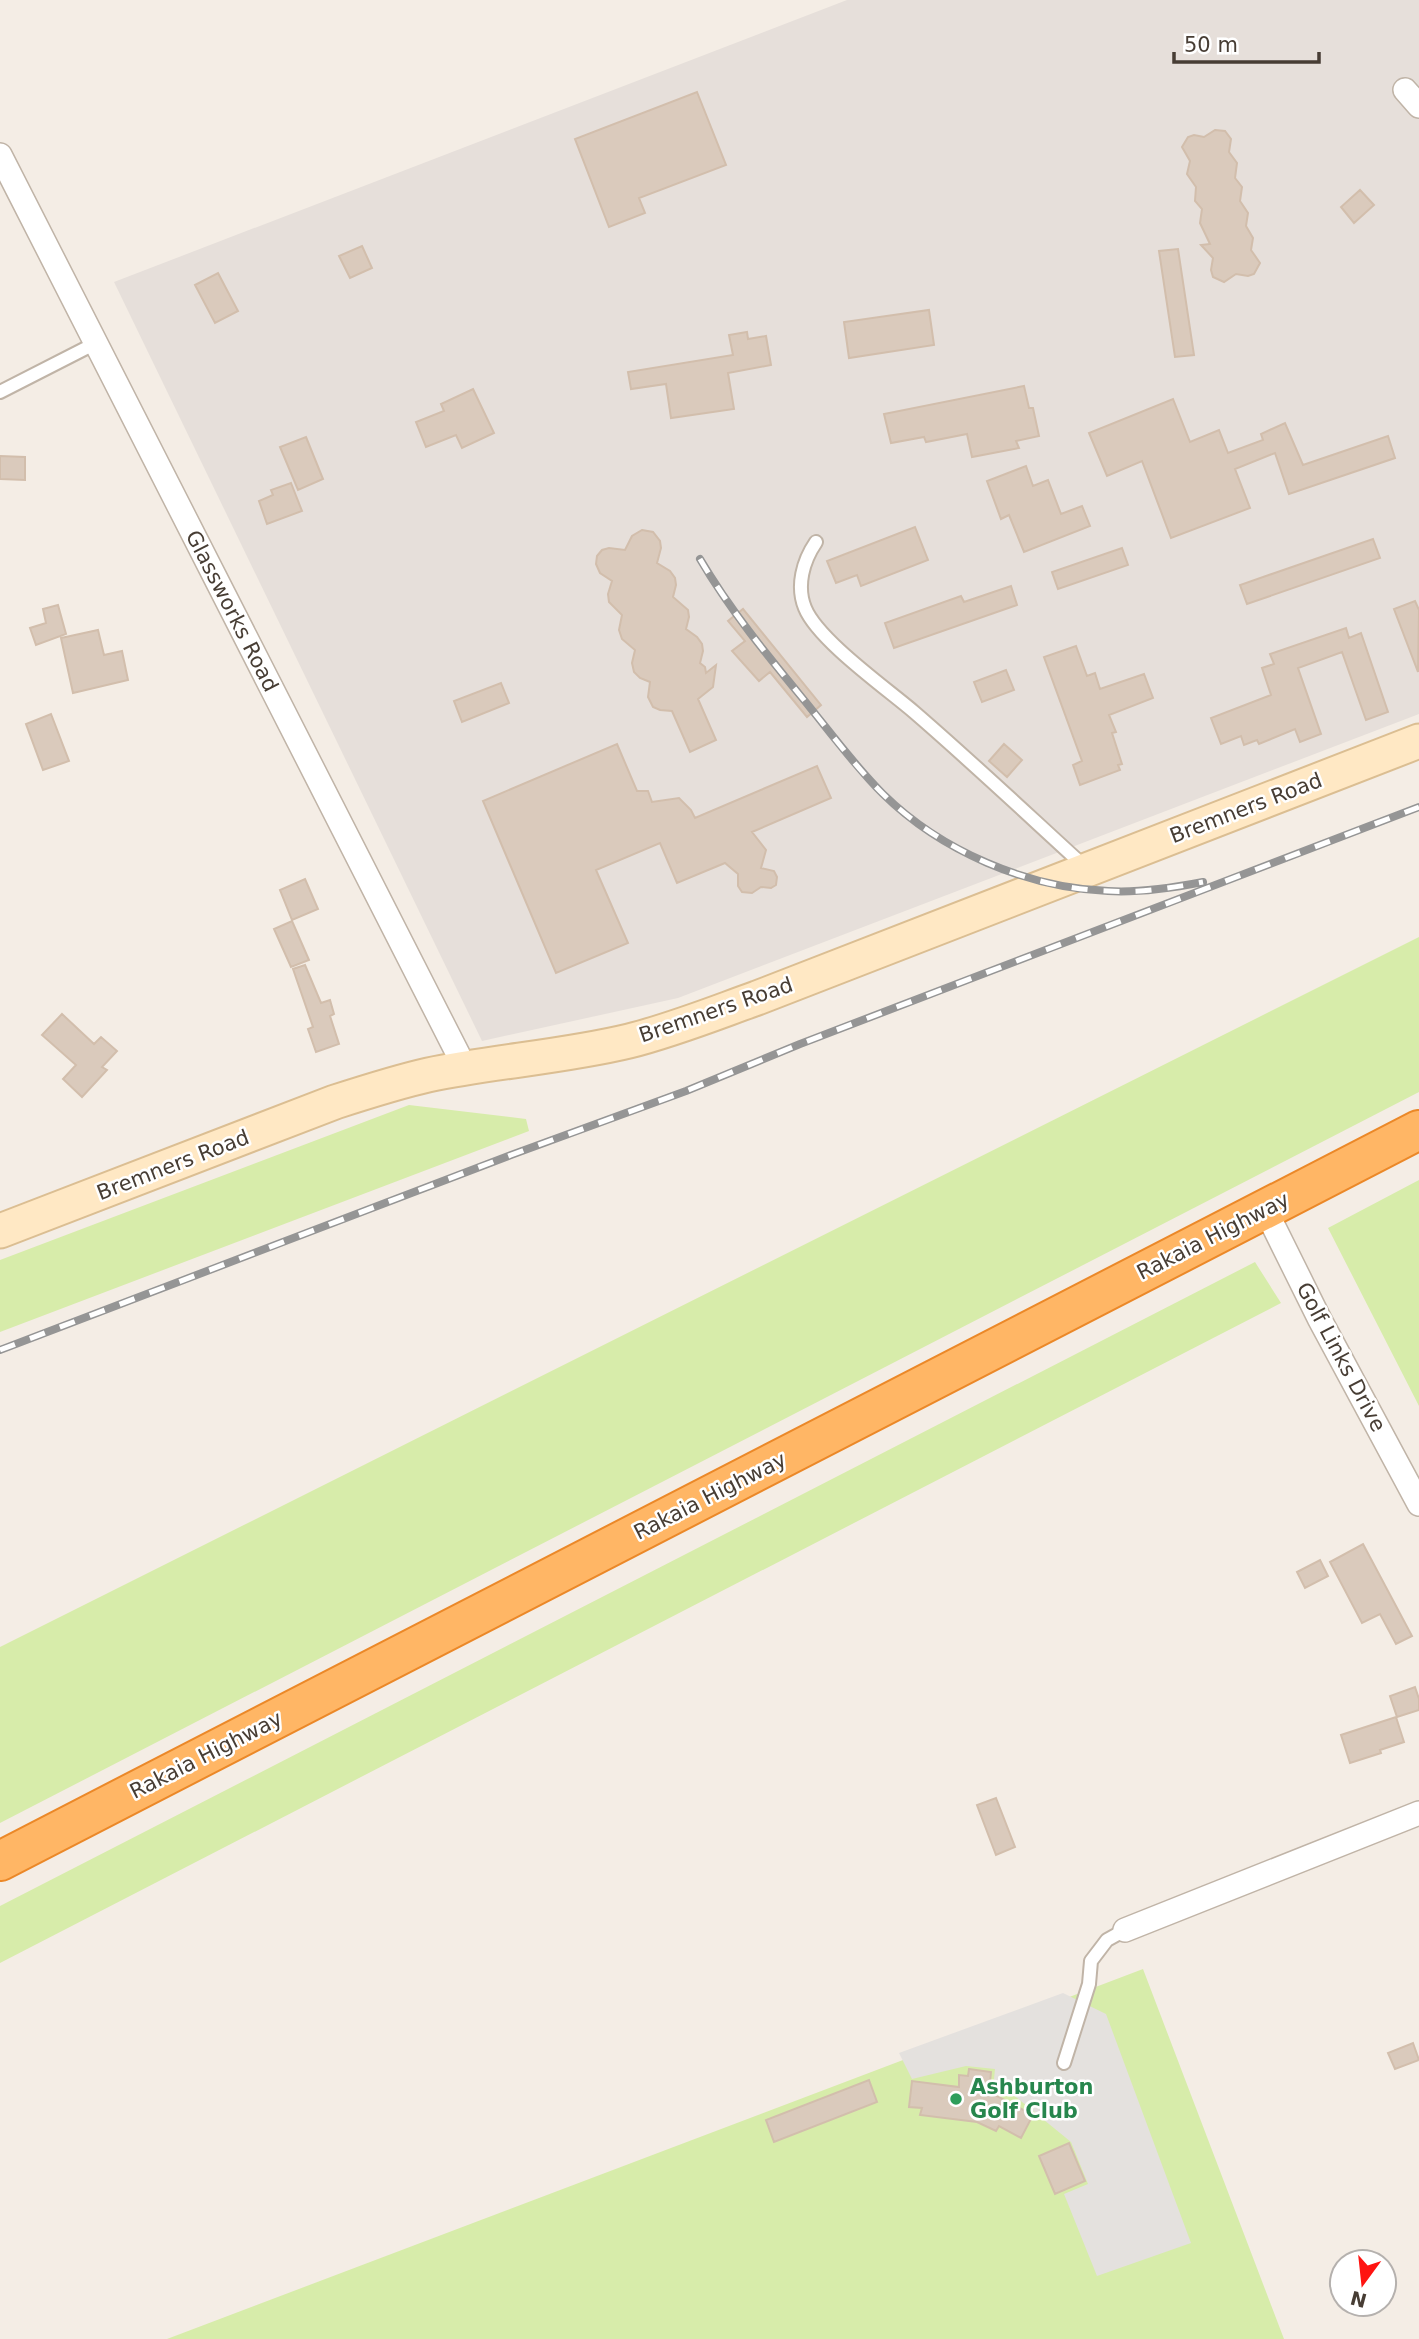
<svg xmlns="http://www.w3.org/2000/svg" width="1419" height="2339" font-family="'DejaVu Sans',sans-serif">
	<rect width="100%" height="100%" fill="#f4ede5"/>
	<path fill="#e6dfda" d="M847,0H1419V714L678,998L482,1041L114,282Z"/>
	<path fill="#d7ecaa" d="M1419,937V1092L0,1823V1647Z
		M409,1105L526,1119L529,1131L0,1332V1260Z
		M1419,1180V1406L1328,1228Z
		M1255,1262L1281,1303L0,1963V1906Z
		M1143,1969L1284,2339H167Z"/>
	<path fill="#e4e1de" d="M1063,1993L1106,2014L1191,2243L1097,2276L1064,2194L1088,2184L1071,2142L994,2079L995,2069L966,2066L912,2079L899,2053Z"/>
	<path fill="#dacabc" stroke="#d2beac" stroke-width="2" d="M697,92L726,165L639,198L645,213L609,227L575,139Z
		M1215,130L1225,131L1231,139L1229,152L1237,163L1235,178L1242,187L1240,201L1248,213L1246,226L1253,238L1251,250L1260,263L1254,274L1248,276L1236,274L1224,282L1213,277L1211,270L1213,258L1201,245L1210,244L1200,223L1202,209L1195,201L1196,187L1187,174L1190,161L1182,147L1188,137L1194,135L1204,137Z
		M1360,190L1374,205L1354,223L1341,207Z
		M362,246L372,268L350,278L339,256Z
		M1178,249L1194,355L1175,357L1159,251Z
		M218,273L238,311L215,323L195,285Z
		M929,310L934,345L849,358L844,322Z
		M747,332L748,339L766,336L771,365L728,373L734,409L671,418L666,384L631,389L628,372L733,355L729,335Z
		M1024,386L1029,408H1033L1039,436L1016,441L1019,448L972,457L967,434L926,442L924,437L891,443L884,414Z
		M473,389L494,433L462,448L456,435L426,447L416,422L444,411L441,404Z
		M1173,399L1190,442L1219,430L1228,453L1263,440L1261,434L1285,423L1303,465L1388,436L1395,458L1289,494L1275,453L1235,469L1250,508L1171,538L1142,461L1107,476L1089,433Z
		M306,437L323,479L298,490L280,447Z
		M0,456L25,457V480L0,479Z
		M1026,466L1033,486L1048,480L1061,514L1082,506L1090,526L1024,552L1009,515L1001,519L987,481Z
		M291,483L302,511L267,524L259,501L273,495L271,490Z
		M915,527L928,560L861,586L857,575L836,583L827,561Z
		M642,530L653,532L660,541L661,548L657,563L670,571L675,578L676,585L673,597L688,610L689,617L686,629L697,637L702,644L703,651L700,663L705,667L706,673L716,665L713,687L698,699L716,740L690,752L672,711L660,710L653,707L648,697L650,682L640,678L634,672L632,663L635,650L622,639L619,630L622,615L609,602L608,594L612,581L600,573L596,564L597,556L602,550L609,548L625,550L632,536Z
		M1373,539L1380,558L1247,604L1240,585Z
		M1122,548L1128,565L1058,589L1052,572Z
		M1011,586L1017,605L894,648L885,623L961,596L964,602Z
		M1415,601L1419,610L1418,672L1394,609Z
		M58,605L66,634L36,645L30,628L46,623L43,609Z
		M743,609L821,705L807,717L770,672L759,681L732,651L745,641L728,621Z
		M1346,628L1349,638L1361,633L1388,712L1366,720L1342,652L1298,668L1321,734L1300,742L1295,729L1259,744L1257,740L1244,745L1241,736L1221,744L1211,718L1271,695L1262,668L1274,664L1270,654Z
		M98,630L104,655L122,651L128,680L73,693L61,638Z
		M1076,646L1087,676L1095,673L1100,689L1144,674L1153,698L1109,715L1116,732L1112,733L1122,764L1118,765L1120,770L1080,785L1073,765L1082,761L1044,657Z
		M1006,670L1014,690L982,702L974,682Z
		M501,683L509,703L462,722L454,701Z
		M51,714L69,761L43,770L26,724Z
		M617,744L637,791H648L652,802L679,798L691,810L695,818L817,766L831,798L752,832L766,850L761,868L774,871L777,877L776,885L771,888L761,887L752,893L742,892L738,886V874L725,863L677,883L660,843L596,870L628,943L556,973L483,801Z
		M1004,744L1022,760L1007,777L989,761Z
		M305,879L318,909L292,920L280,890Z
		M292,921L309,960L291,967L274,929Z
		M305,965L321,1003L330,1000L334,1014L330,1016L339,1044L316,1052L308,1029L313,1027L293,969Z
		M62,1014L94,1044L101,1037L117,1051L102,1067L107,1070L82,1097L63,1079L76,1065L42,1035Z
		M1363,1544L1412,1636L1396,1644L1380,1614L1362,1623L1330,1562Z
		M1320,1560L1328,1576L1305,1588L1297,1572Z
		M1415,1687L1419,1699V1710L1397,1717L1390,1696Z
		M1396,1717L1404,1742L1380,1750L1381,1753L1350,1763L1341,1735Z
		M996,1798L1015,1847L996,1855L977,1805Z
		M1413,2043L1419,2060L1395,2069L1388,2053Z
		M969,2069L991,2072L989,2092L1033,2115L1021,2138L999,2126L996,2131L977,2122L920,2115L922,2108L909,2107L912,2081L959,2087V2075L968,2076Z
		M869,2080L877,2102L774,2142L766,2120Z
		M1069,2143L1085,2181L1055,2194L1039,2156Z"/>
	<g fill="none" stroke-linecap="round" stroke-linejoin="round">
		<g stroke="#c0b4a7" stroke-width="16">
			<path id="lane" d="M0,392L96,343
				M816,542C803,561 796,586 805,608C818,640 886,688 914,712C972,762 1028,815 1085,867
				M1064,2063L1089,1984L1091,1961L1107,1940L1125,1930"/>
		</g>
		<g stroke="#c0b4a7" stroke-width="26">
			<path id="street" d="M1405,90L1419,106
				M0,155L458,1054L461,1069
				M1265,1209L1319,1318L1419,1504
				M1125,1930L1419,1813"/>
		</g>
		<g stroke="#dbbe92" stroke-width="37">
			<path id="secondary" d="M0,1231L335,1102C366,1092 397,1082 428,1075C495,1061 563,1057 629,1041C673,1030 715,1013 757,998L1419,741"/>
		</g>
		<g stroke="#eb8828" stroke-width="42">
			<path id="highway" d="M0,1861L1419,1130"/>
		</g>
		<use href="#lane" stroke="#fff" stroke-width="12"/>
		<use href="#street" stroke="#fff" stroke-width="23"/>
		<use href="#secondary" stroke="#ffe8c4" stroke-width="33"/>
		<use href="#highway" stroke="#ffb665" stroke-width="38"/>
		<g stroke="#959595" stroke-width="8">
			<path id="rail" d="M700,559C730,610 767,655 804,700C830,732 854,765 883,794C941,851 1027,888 1108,891C1140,893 1172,888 1203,882
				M0,1350L511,1155L686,1091L800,1044L1419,807"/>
		</g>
		<use href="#rail" stroke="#fff" stroke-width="5" stroke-dasharray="16" stroke-linecap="butt"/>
	</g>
	<circle fill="#2e9e5b" stroke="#fff" stroke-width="2.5" cx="956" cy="2099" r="7"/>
	<g text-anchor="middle" stroke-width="5" stroke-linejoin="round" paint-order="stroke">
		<g font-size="21" fill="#473d34" stroke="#fff">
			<text transform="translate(232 611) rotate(63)" y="7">Glassworks Road</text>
			<text transform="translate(1246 808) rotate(-21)" y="7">Bremners Road</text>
			<text transform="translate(716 1010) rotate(-19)" y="7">Bremners Road</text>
			<text transform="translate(173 1165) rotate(-21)" y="7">Bremners Road</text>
			<text transform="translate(1213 1236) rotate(-27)" y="7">Rakaia Highway</text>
			<text transform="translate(1341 1357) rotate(62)" y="7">Golf Links Drive</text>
			<text transform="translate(710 1496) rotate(-27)" y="7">Rakaia Highway</text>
			<text transform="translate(206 1755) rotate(-27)" y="7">Rakaia Highway</text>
		</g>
		<g font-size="21" font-weight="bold" fill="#27864d" stroke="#fff" text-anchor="start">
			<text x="970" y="2094">Ashburton<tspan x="970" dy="24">Golf Club</tspan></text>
		</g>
	</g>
	<g transform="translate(1363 2283) rotate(195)"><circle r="33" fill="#ffffff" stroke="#b5b1ae" stroke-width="2"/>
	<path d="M0-5L12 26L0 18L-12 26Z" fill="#ff1411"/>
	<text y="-10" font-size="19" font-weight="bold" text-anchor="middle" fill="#473d34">N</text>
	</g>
	<path d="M1174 52v10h145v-10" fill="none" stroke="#473d34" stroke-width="3.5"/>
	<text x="1184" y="52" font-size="21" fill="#473d34" stroke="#ffffff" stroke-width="5" paint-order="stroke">50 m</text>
</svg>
